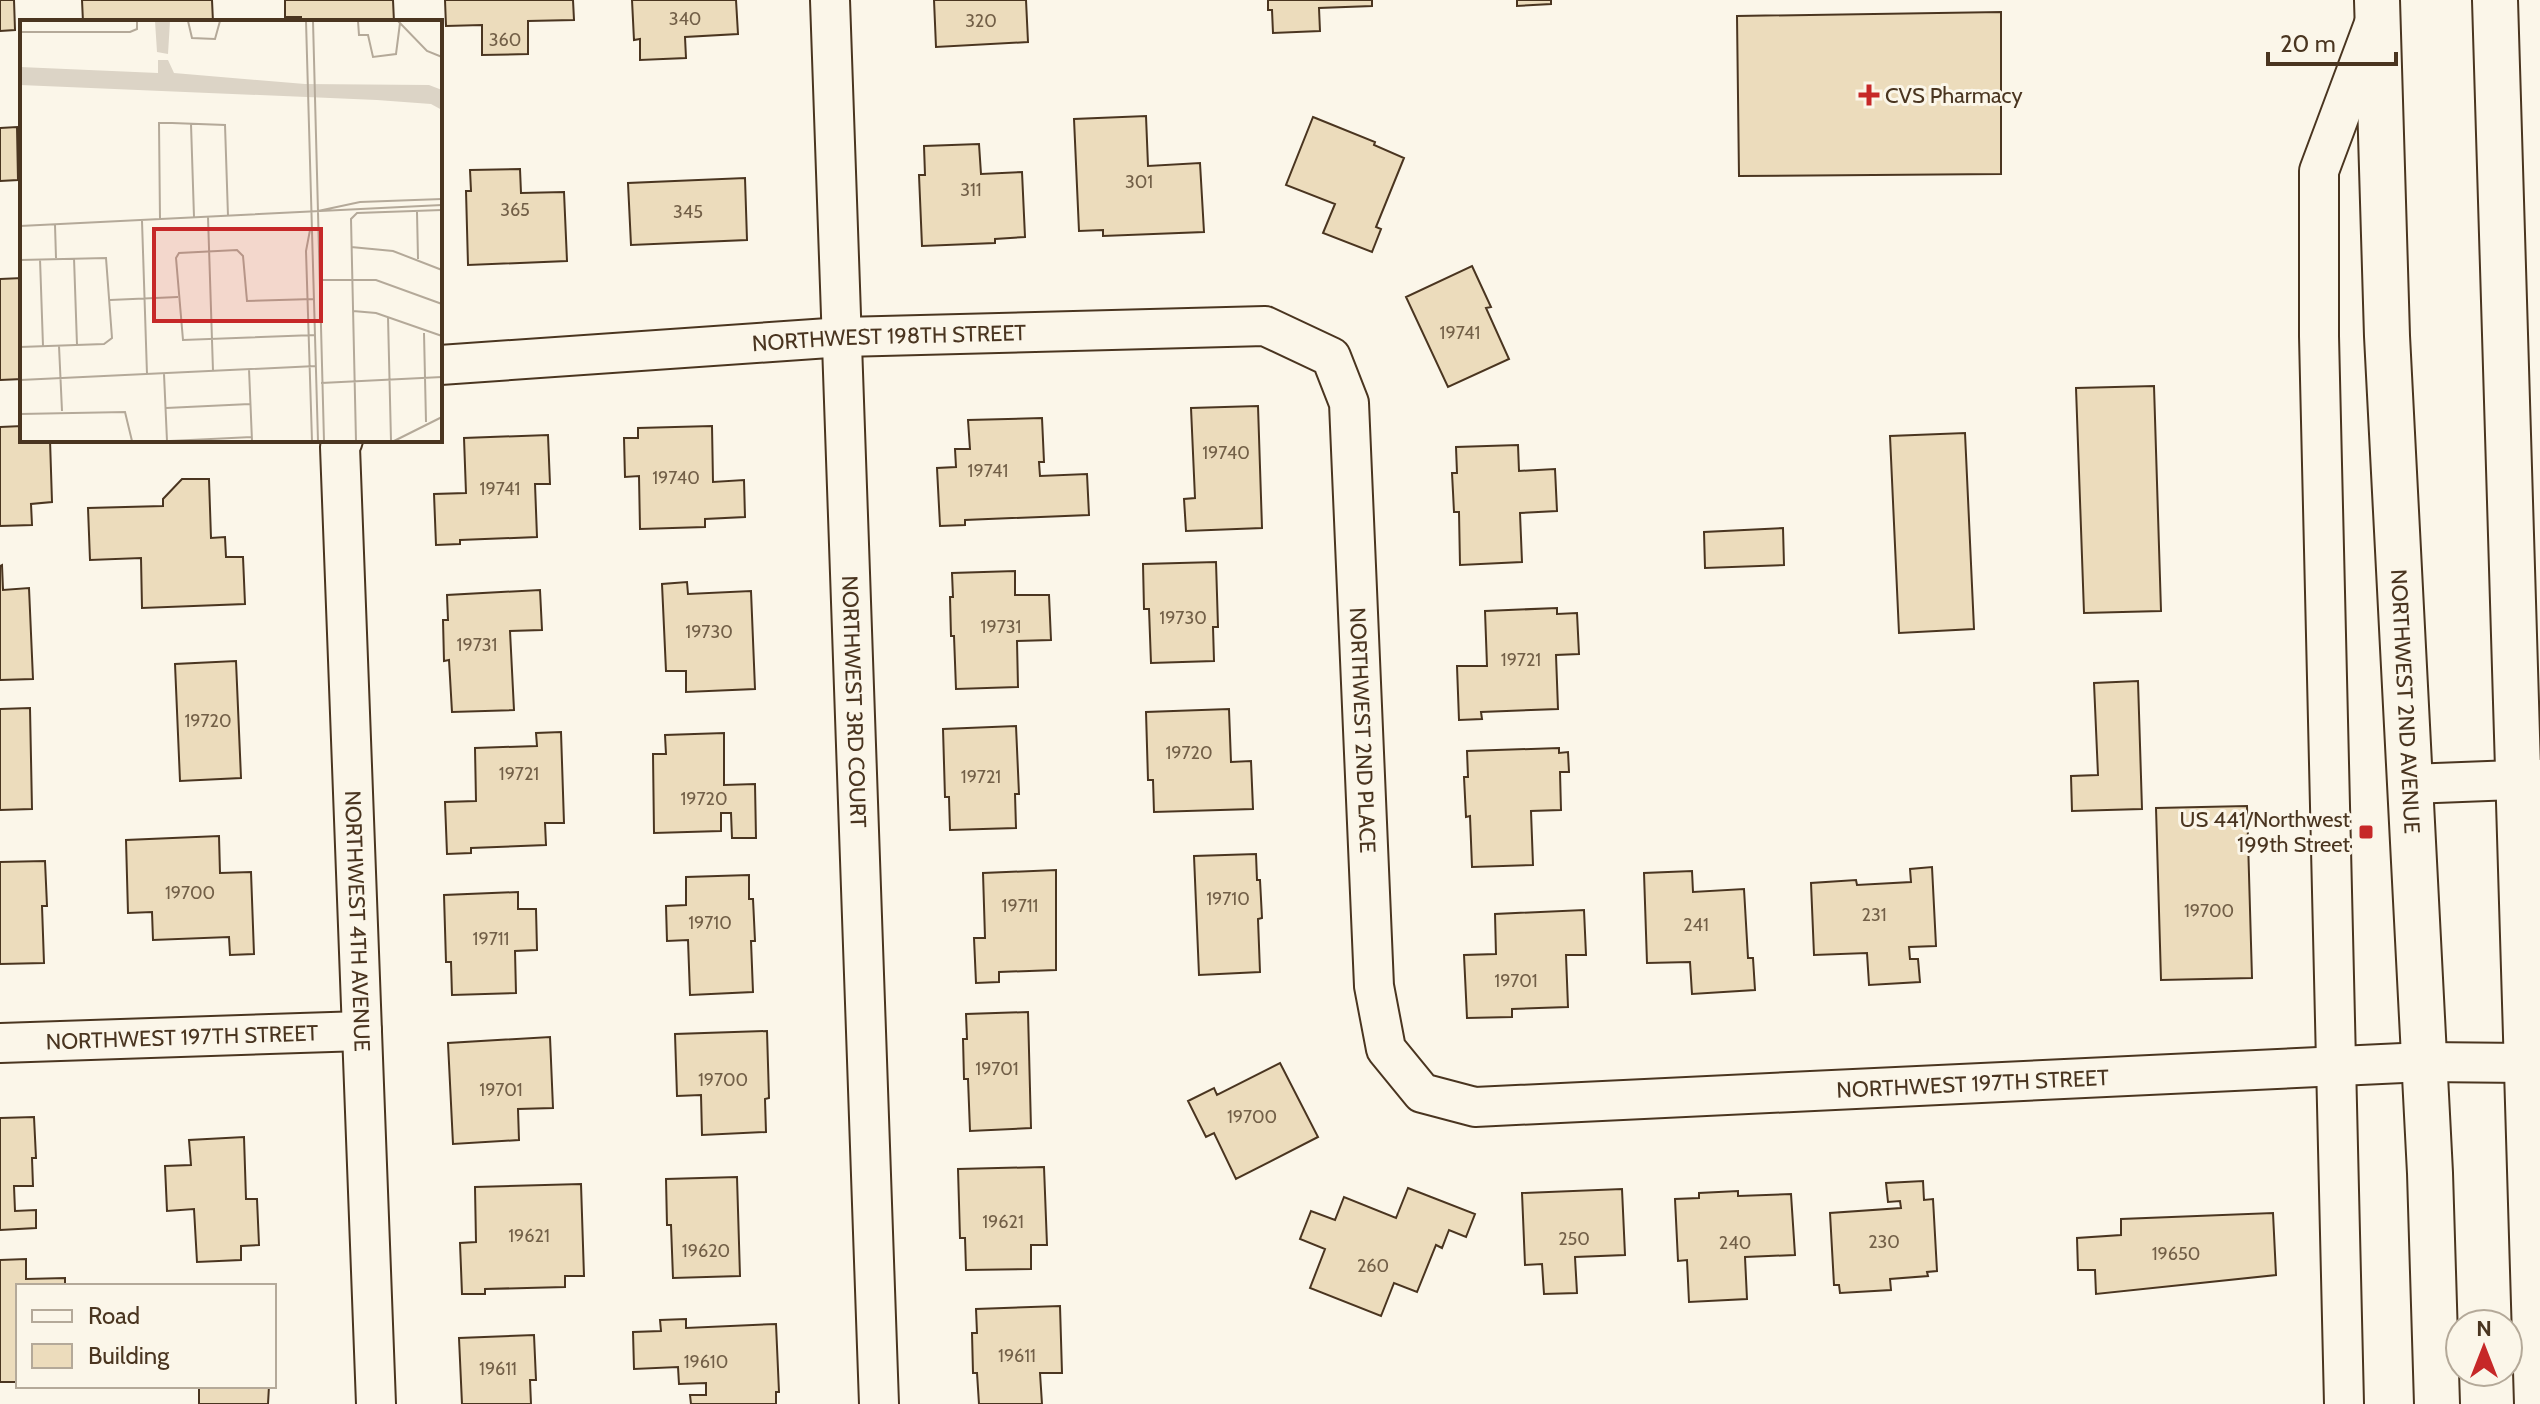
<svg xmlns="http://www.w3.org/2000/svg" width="2540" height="1404" font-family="Cabin,sans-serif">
	<rect width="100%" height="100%" fill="#fbf6e9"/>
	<path fill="#ecdcbc" stroke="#4a3520" stroke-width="2" d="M0,0H14L15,30L0,31Z
		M82,0H212L213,22H83Z
		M285,0H393L394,22H301V17H285Z
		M445,0H573L574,20L528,21V54L482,55V25L446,26Z
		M632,0H736L738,34L685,37L686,58L640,60V39L634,40Z
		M934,0H1026L1028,42L936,47Z
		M1268,0H1372V6L1319,8L1320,31L1273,33L1272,10H1268Z
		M1517,0H1551V4L1517,6Z
		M2001,12V174L1739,176L1737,16Z
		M1146,116L1148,166L1200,163L1204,232L1103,236V230L1079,231L1074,119Z
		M1313,117L1375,142L1374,145L1404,158L1376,227L1381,229L1372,252L1323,233L1335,204L1286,185Z
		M17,127L18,180L0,181V128Z
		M979,144L981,174L1022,172L1025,237L995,239V243L922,246L919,175H925L924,146Z
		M520,169L521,193L564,192L567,261L468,265L466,191H471L470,170Z
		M745,178L747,240L631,245L628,183Z
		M1472,266L1491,307L1486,308L1509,359L1448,387L1406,297Z
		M22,278V379L0,380V279Z
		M2154,386L2161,611L2084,613L2076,388Z
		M1258,406L1262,528L1186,531L1184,499L1195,498L1191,408Z
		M1042,418L1044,462H1039L1040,476L1087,474L1089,515L965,520V525L940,526L937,468L956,467L955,449H970L968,420Z
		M22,426V440H50L52,502L31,504L32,525L0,526V427Z
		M712,426L713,482L744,480L745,517L705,519V527L640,529L639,476L625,477L624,438H638V428Z
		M1965,433L1974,629L1899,633L1890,436Z
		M548,435L550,484H535L537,537L460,540V544L436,545L434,494L466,493L464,438Z
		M1518,445L1519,471L1555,469L1557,511L1520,513L1522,562L1460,565L1459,512H1454L1453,492L1452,473H1457L1456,447Z
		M182,479H209L211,538L225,537L226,557H243L245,604L142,608L141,558L90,560L88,508L163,506V499Z
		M1783,528L1784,565L1705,568L1704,532Z
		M1216,562L1218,627H1213L1214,661L1151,663L1149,609H1144L1143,564Z
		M2,565L3,590L29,588L33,679L0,680V566Z
		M1015,571V595H1049L1051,640L1017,641L1018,687L956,689L954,636H951L950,597H953L952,573Z
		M687,582L688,594L751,591L755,689L686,692V671H666L662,584Z
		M540,590L542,630L510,631L514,710L452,712L449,660L444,661L443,620H448L447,595Z
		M1557,608V614L1577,613L1579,654L1556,655L1558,709L1481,712L1482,719L1459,720L1457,666H1487L1485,611Z
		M236,661L241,778L180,781L175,664Z
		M2138,681L2142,809L2072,811L2071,776L2098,775L2094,683Z
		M30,708L32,809L0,810V709Z
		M1229,709L1231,762L1251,761L1253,809L1154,812L1153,780H1148L1146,712Z
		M1016,726L1019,794H1015L1016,828L950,830L949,797H945L943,729Z
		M561,732L564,823H545L546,845L471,848V853L447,854L445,802L476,801L475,748L537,746L536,733Z
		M724,733V785L755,784L756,838H732L731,813H721V831L654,833L653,754H666L665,735Z
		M1559,748V753L1568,752L1569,772H1560L1561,810L1531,811L1533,865L1472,867L1470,816L1466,817L1464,777H1468L1467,751Z
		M2247,806L2252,978L2161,980L2156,808Z
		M219,836L220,873L251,872L254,954L230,955L229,937L153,940L152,912L128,913L126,840Z
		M1256,854L1257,880H1260L1262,918L1258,919L1260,972L1199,975L1194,856Z
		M45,861L47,906H42L44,963L0,964V862Z
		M1932,867L1936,946L1909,947L1910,959H1918L1920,982L1869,985L1867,953L1814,955L1811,883L1856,880L1857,885L1911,882L1910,869Z
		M1056,870V970L999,972V982L976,983L974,938H985L983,873Z
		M1692,871L1693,892L1744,889L1748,958H1753L1755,990L1692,994L1690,962L1647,963L1644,873Z
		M749,875V899H753L755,941H751L753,992L690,995L688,940L667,941L666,906L686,905V877Z
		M518,892V909H536L537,950L515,951L516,993L452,995L451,962H446L444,895Z
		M1584,910L1586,955H1566L1568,1007L1512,1009V1017L1467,1018L1464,955L1496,954L1495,914Z
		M1028,1012L1031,1128L970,1131L968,1079H964L963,1039H967L966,1014Z
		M767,1031L769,1098L765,1099L766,1132L702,1135L701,1095L677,1096L675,1034Z
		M550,1037L553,1108L518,1109L519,1140L453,1144L448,1043Z
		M1280,1063L1318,1137L1236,1179L1214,1133L1206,1137L1188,1101L1214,1088L1217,1095Z
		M34,1117L36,1158H32L33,1186H14L15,1211L36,1210V1228L0,1230V1118Z
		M244,1137L246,1199H257L259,1245L241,1246V1260L197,1262L194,1209L167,1211L165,1166L191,1165L189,1140Z
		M1044,1167L1047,1245H1031V1269L966,1270L965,1238H960L958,1169Z
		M737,1177L740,1276L673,1278L671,1225H667L666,1179Z
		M1923,1181L1924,1200L1933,1199L1937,1271L1927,1272L1928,1276L1890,1279L1891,1290L1840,1293L1839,1285H1834L1830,1213L1901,1208L1900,1201L1888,1202L1886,1183Z
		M581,1184L584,1276H565V1287L485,1289V1294H462L460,1243L476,1242L475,1187Z
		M1408,1188L1475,1214L1466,1237L1449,1230L1442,1248L1436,1245L1417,1292L1394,1283L1381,1316L1310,1288L1325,1249L1300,1239L1311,1211L1335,1220L1344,1197L1396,1218Z
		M1622,1189L1625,1255L1575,1257L1577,1293L1544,1294L1542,1264L1525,1265L1522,1193Z
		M1738,1191V1196L1791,1194L1795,1255L1745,1257L1747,1299L1689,1302L1687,1260L1678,1261L1675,1199L1699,1198V1193Z
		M2273,1213L2276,1275L2096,1294L2095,1270H2078L2077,1238L2121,1235V1219Z
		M26,1259V1279L65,1278V1286H18V1382H0V1260Z
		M1060,1306L1062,1373H1040L1042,1404H979L977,1373H973L972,1333H977L976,1309Z
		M686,1319V1328L776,1324L779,1392H776V1404H691L690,1395H706V1383L679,1384L678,1367L634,1369L633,1332L661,1331L660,1320Z
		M534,1335L536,1380H530L531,1404H462L459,1338Z
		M199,1386H269L268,1404H199Z"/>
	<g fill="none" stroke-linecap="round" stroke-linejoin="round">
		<g stroke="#4a3520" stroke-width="42">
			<g id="street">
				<path id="s1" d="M830,0L879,1404"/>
				<path id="s2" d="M440,365L843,337L1265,326L1331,357L1349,403L1374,986L1386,1049L1422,1093L1475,1107L2424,1062L2526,1063"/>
				<path id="s3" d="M343,440L340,447L376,1404"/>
				<path d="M2410,784L2540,779"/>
				<path id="s4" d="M0,1043L362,1031"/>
				<path d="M2344,1404L2319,336V171L2375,21"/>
			</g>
		</g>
		<g stroke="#4a3520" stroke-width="48">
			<g id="primary">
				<path id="s5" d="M2377,0L2387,336L2430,1173L2437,1404"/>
				<path d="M2495,0L2537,1404"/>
			</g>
		</g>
		<use href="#street" stroke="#fbf6e9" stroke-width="38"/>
		<use href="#primary" stroke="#fbf6e9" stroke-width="44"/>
	</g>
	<g fill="#c62828" stroke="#fbf6e9" stroke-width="3">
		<path d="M1865 83h8v8h8v8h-8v8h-8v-8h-8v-8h8z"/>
		<rect x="2358" y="824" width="16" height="16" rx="4"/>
	</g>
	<g text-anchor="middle" stroke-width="6" stroke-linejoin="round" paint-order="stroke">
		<g font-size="18" fill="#725f47">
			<text x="685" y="25">340</text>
			<text x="981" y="27">320</text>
			<text x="505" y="46">360</text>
			<text x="1139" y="188">301</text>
			<text x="971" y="196">311</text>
			<text x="515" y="216">365</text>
			<text x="688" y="218">345</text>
			<text x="1460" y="339">19741</text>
			<text x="1226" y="459">19740</text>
			<text x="988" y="477">19741</text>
			<text x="676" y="484">19740</text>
			<text x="500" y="495">19741</text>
			<text x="1183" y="624">19730</text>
			<text x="1001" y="633">19731</text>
			<text x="709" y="638">19730</text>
			<text x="477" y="651">19731</text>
			<text x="1521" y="666">19721</text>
			<text x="208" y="727">19720</text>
			<text x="1189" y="759">19720</text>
			<text x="519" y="780">19721</text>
			<text x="981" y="783">19721</text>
			<text x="704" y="805">19720</text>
			<text x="190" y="899">19700</text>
			<text x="1228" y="905">19710</text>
			<text x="1020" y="912">19711</text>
			<text x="2209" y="917">19700</text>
			<text x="1874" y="921">231</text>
			<text x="710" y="929">19710</text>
			<text x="1696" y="931">241</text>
			<text x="491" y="945">19711</text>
			<text x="1516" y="987">19701</text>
			<text x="997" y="1075">19701</text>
			<text x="723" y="1086">19700</text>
			<text x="501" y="1096">19701</text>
			<text x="1252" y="1123">19700</text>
			<text x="1003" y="1228">19621</text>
			<text x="529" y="1242">19621</text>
			<text x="1574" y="1245">250</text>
			<text x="1884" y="1248">230</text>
			<text x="1735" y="1249">240</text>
			<text x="706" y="1257">19620</text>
			<text x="2176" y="1260">19650</text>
			<text x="1373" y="1272">260</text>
			<text x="1017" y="1362">19611</text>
			<text x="706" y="1368">19610</text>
			<text x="498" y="1375">19611</text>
		</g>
		<g font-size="22" fill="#4a3520" stroke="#fbf6e9" text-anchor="start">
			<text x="1885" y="103">CVS Pharmacy</text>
			<text x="2350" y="827" text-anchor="end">US 441/Northwest<tspan x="2350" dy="25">199th Street</tspan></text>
		</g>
		<g font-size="22" fill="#4a3520" stroke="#fbf6e9">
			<text dy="8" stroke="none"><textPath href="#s2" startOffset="450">NORTHWEST 198TH STREET</textPath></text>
			<text dy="8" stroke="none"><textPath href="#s1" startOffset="702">NORTHWEST 3RD COURT</textPath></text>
			<text dy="8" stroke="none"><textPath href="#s5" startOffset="702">NORTHWEST 2ND AVENUE</textPath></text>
			<text dy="8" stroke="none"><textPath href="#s2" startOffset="1276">NORTHWEST 2ND PLACE</textPath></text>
			<text dy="8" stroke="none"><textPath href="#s3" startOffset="482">NORTHWEST 4TH AVENUE</textPath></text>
			<text dy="8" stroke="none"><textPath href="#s4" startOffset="182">NORTHWEST 197TH STREET</textPath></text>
			<text dy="8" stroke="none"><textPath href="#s2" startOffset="2206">NORTHWEST 197TH STREET</textPath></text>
		</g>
	</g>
	<g transform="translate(20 20)">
		<rect width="422" height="422" fill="#fbf6e9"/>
		<path d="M135,1H150L148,34L137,32ZM138,40H148L154,53L285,64L409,65L422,70V90L411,84L357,80L0,65V47L138,53Z" fill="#dcd4c6"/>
		<path fill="none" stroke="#b4a999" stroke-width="2" d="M168,1L172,18L195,19L200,1M286,1L298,421M293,1L304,421M338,1L339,15H348L353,37L376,34L380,3M378,1L407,31L422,37M0,12H110L117,9V1M171,104L174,197M298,191L340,182L422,179M397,192L398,239M188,197L193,351M140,199L139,103H152L205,105L208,196M122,201L127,354M35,205L36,238M0,206L422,185M290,210L286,231L292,421M331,227L373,231L422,250M54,238L57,325M20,239L23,326M0,240L86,238L92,318L84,324L0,327M301,260H356L422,284M293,279L227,281L223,236L217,230L159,233L156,238L163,320L295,315M90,280L158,277M333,291L356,293L422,316M368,297L371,421M404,313L406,402M39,326L42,391M229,349L232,421M144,354L147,421M0,360L296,346M301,363L422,357M146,388L230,384M0,394L105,392L112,421M150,421L232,417M336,421L331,199L337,193L422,190M374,421L422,397"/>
		<path fill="#c62828" fill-opacity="0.15" stroke="#c62828" stroke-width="4" d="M134,209H301V301H134Z"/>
		<rect width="422" height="422" fill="none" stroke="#4a3520" stroke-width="4"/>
	</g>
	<rect x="16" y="1284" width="260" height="104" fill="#fbf6e9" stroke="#b4a999" stroke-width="2"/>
	<rect x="32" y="1310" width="40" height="12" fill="#fbf6e9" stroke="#b4a999" stroke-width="2"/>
	<text x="88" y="1324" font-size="24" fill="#4a3520">Road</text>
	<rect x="32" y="1344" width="40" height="24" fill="#ecdcbc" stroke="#b4a999" stroke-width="2"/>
	<text x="88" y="1364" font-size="24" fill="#4a3520">Building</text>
	<g transform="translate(2484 1348)"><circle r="38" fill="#fbf6e9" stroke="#b4a999" stroke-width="2"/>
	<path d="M0-6L14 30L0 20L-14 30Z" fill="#c62828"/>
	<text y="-12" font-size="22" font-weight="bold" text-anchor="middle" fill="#4a3520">N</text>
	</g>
	<path d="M2268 52v12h128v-12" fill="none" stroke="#4a3520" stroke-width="4"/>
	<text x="2280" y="52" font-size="24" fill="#4a3520" stroke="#fbf6e9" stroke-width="6" paint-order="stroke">20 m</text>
</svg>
